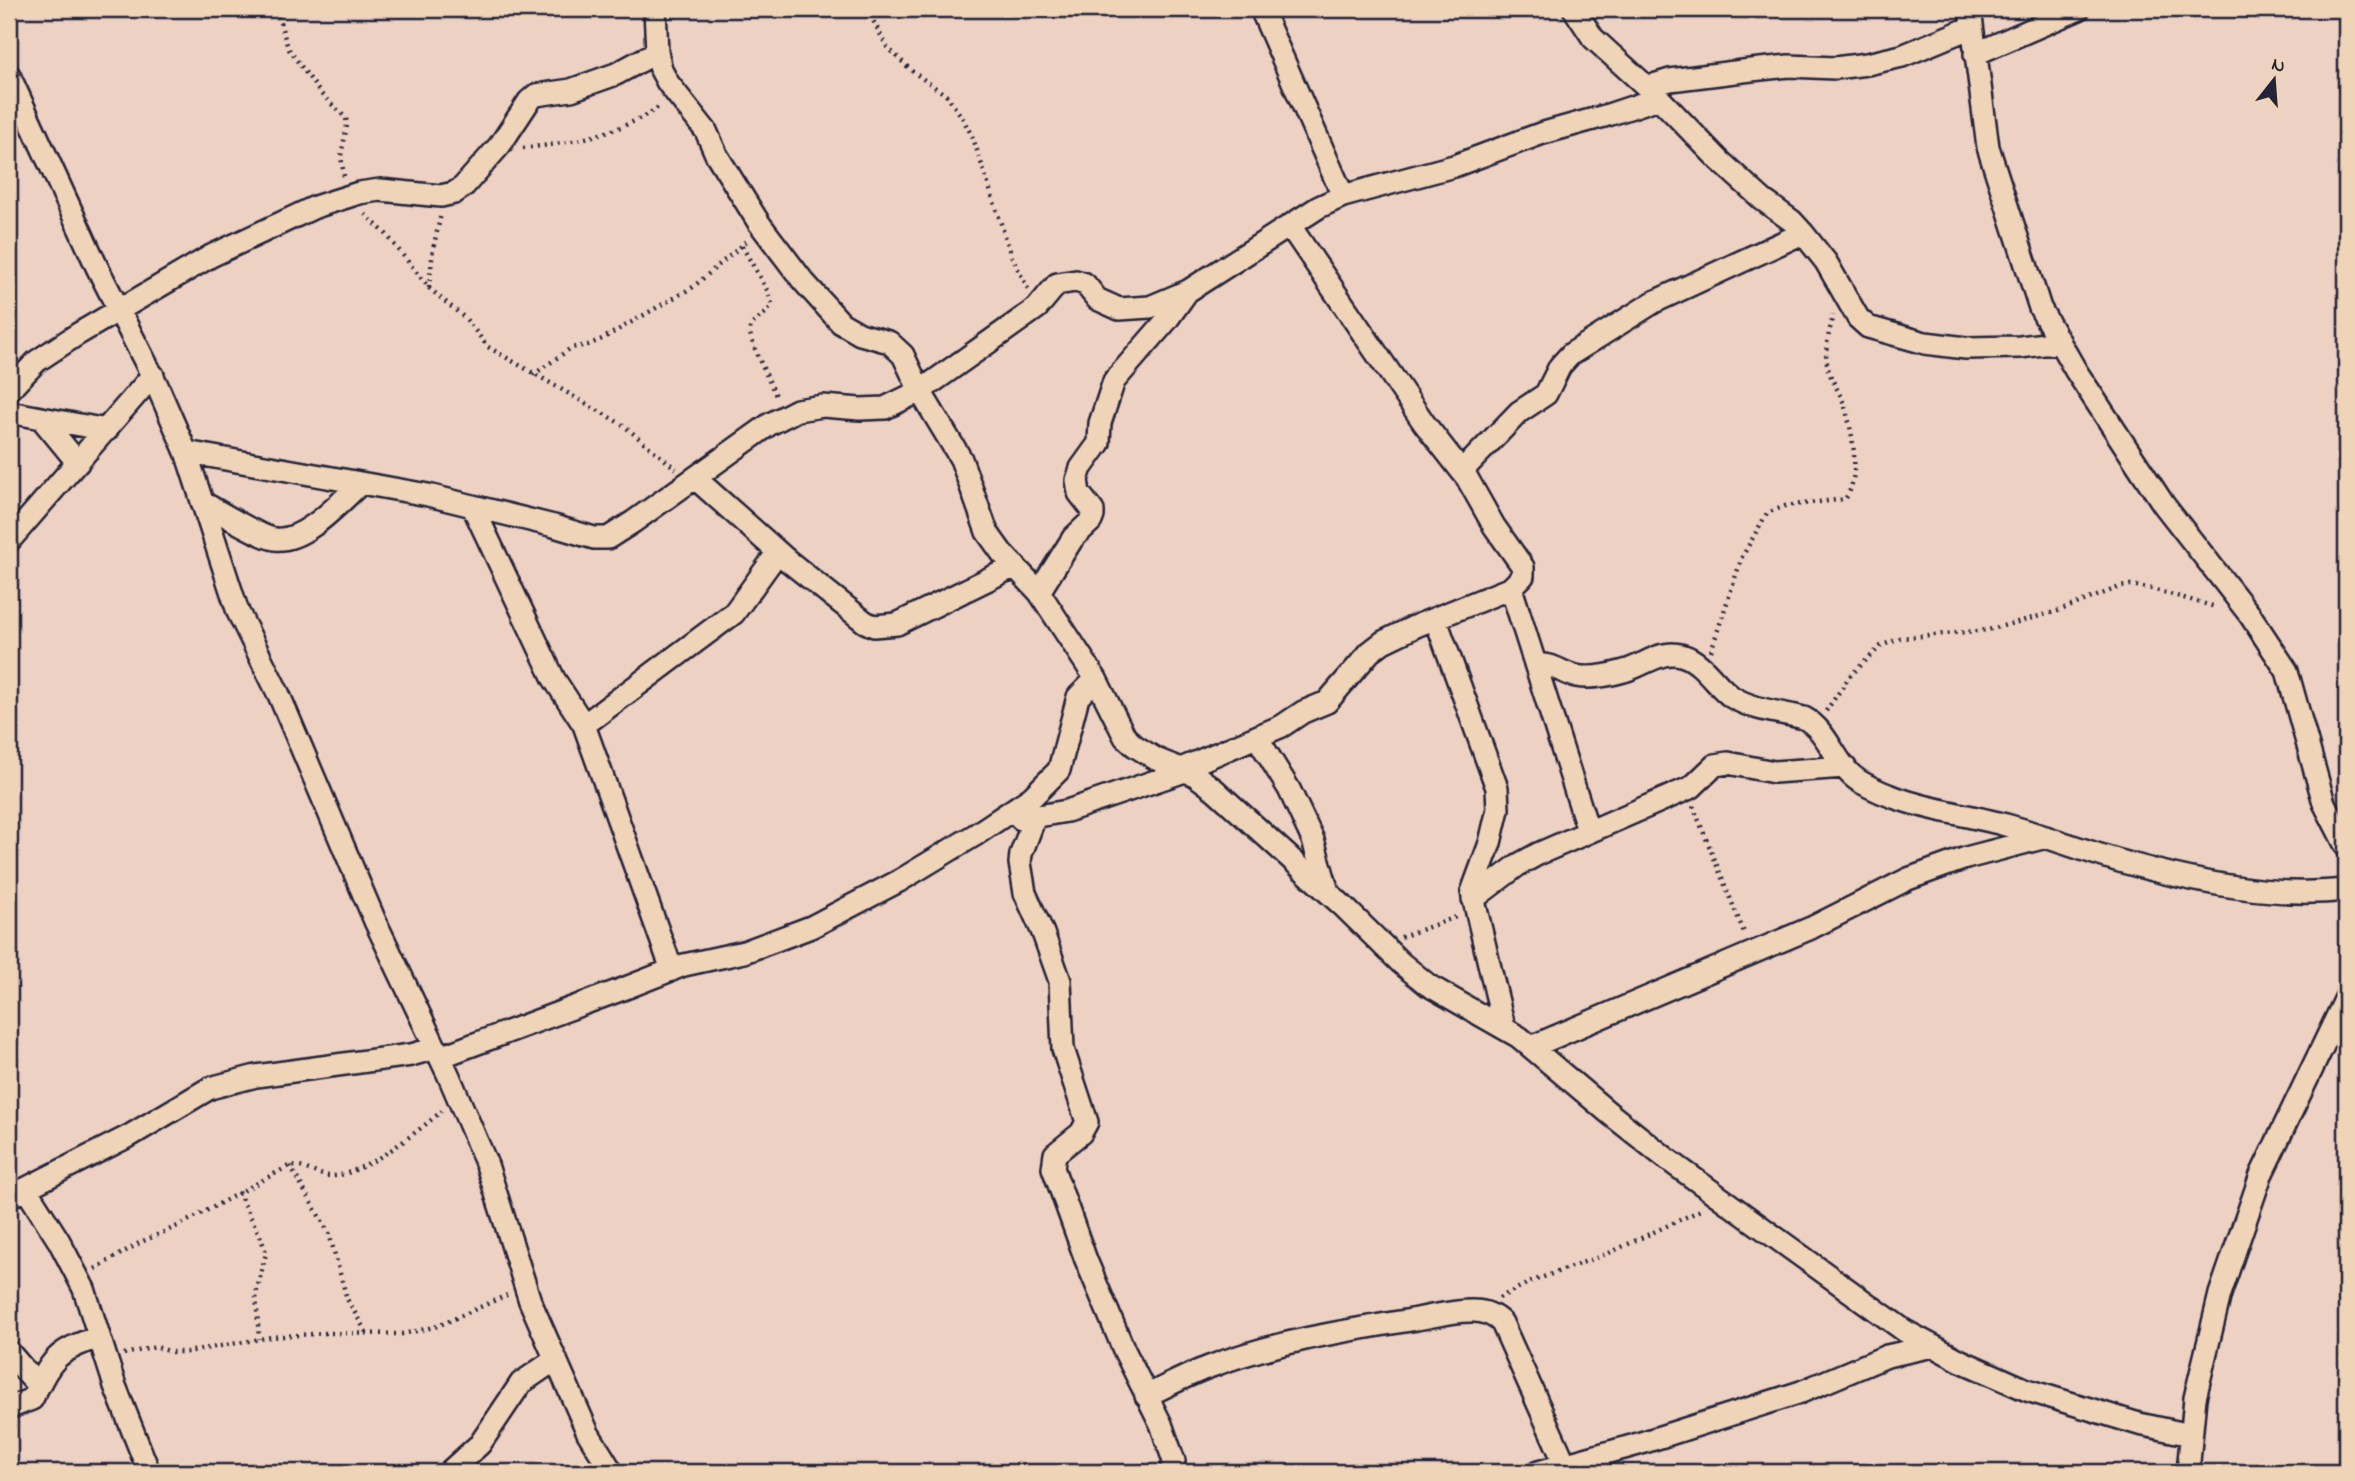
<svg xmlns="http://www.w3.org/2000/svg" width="2355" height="1481" font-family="'Indie Flower',sans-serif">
	<rect width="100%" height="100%" fill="#edd1c3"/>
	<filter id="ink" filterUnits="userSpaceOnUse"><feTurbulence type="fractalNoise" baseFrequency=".0143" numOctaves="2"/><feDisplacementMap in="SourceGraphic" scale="14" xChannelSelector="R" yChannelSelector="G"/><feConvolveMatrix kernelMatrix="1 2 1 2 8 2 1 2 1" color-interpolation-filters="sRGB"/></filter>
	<g filter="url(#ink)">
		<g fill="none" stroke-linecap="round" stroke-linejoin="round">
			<g stroke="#22223b" stroke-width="26">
				<path id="minor" d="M655,9L657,52L661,70L668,83L706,131L716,154L759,223L803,281L841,323L860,334L889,342L903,355L920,391L961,459L987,532L1002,553L1039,592L1096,679L1125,737L1135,746L1156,759L1195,775L1215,790L1343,906L1401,963L1428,985L1519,1037L1609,1113L1667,1159L1905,1331L1961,1361L2027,1390L2139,1424L2191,1435
					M1261,9L1343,196
					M1574,9L1593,38L1659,98L1719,160L1763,200L1792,221L1803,233L1826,262L1858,318L1868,327L1925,343L1966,348L2020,347L2060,342
					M1970,9L1988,147L2040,308L2076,371L2164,505L2250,615L2287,671L2324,803L2346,846
					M1975,54L2079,9
					M9,75L97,267L156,383L186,452L238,612L279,695L375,921L448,1074L487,1165L530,1301L588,1433L612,1472
					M1647,87L1670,80L1751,70L1789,66L1835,68L1867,64L1902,56L1972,27
					M9,390L37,361L78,334L211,256L315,207L359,193L380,190L441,196L454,193L463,187L500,145L529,101L536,95L571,90L616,74L657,52
					M9,412L107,430
					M41,418L78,463
					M186,452L428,495L554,526L594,538H608L633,522L770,424L797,410L823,406L860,409L885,408L920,391L1037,308L1057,284L1076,281L1085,284L1097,299L1119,309L1150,307L1188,291L1319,207L1343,196L1454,166L1540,134L1608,115L1659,98
					M1462,471L1519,412L1546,394L1560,366L1571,354L1654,302L1803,233
					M695,478L787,560L865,622L874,626L897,624L1015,566
					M202,502C216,510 262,538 275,539C304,543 340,502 360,484
					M473,507L554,679L584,725L672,970
					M9,541L153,375
					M1511,588L1588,830
					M1039,592L1073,538L1091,521L1093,516V511L1079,493L1077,480L1081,468L1099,443L1100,423L1114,381L1167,320L1187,292
					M1436,620L1497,788L1498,809L1490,843L1472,892L1504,1027
					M1536,665C1553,663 1561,673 1576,676C1590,679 1610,675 1624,671C1644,666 1662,648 1684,656C1703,662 1716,686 1732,697C1753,710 1781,712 1804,718C1830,732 1835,766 1859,781C1902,807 1958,812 2006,825C2047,836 2086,852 2127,863C2199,883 2272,898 2346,890
					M584,725L734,613L778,552
					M1257,737L1289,789L1313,840L1328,892
					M1181,769L1282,726L1303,712L1327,702L1370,652L1383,642L1416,626L1511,588L1523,576V567L1494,526L1467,478L1424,423L1290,226
					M1035,817L1021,854L1020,863L1025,893L1043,933L1060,981L1063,1049L1087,1122L1081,1133L1055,1154L1053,1168L1086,1260L1124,1350L1161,1424L1174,1461L1171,1472
					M1021,819L1067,811L1185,771
					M1473,899L1518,865L1538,854L1692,787L1715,765L1728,763L1774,772L1845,767
					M1531,1047L1811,928L1908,879L1966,858L2046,837
					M440,1057L623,989L684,965L744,952L811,927L899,881L975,835L1032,797L1059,770L1078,697L1096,679
					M26,1189L59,1241L84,1289L115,1386L149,1472
					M9,1197L131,1135L210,1088L256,1076L411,1055L436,1048
					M9,1352L38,1386
					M1146,1396C1167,1386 1187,1375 1209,1367C1274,1342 1342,1331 1411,1320C1431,1317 1453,1310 1474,1311C1485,1311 1494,1315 1502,1323L1565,1464
					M9,1408L32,1399C52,1359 55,1351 99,1337
					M449,1472L480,1444L521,1383L556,1359
					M1538,1472L1635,1445L1801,1392L1887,1356L1933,1346
					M2188,1472L2195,1398L2220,1294L2261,1175L2346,998"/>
			</g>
			<path stroke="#22223b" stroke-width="4.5" stroke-dasharray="2 5" stroke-linecap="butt" d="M276,9L288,48L321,94L346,118L347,125L341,156L344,177
				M867,9L887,47L913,72L946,95L962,117L973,138L1012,257L1028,289
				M523,148C568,144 623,133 660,106
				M365,214L386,234L429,288L466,319L488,347L623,425L676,469
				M742,246L767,290L772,304C768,315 753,319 750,329C748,340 772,386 777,398
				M429,288L433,249L441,214
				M533,375L571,348L588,345L602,339L693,287L747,241
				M1711,651L1742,557L1767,513L1785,506L1845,499C1862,477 1852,429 1844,404C1839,390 1829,378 1827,363C1824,347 1830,331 1833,315
				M1826,711L1850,676L1881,646L1900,638L1988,630L2058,611L2120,587L2131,585L2148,588L2216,607
				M1693,806L1745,935
				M1401,937L1459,916
				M9,1159L15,1171
				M290,1166L329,1233L347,1299L366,1332
				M238,1192L261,1238L266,1253L256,1294L259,1339
				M95,1269L141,1242L180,1225L287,1167C301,1163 315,1175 329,1176C360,1178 418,1131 442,1111
				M1499,1298L1530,1282L1609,1253L1703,1209
				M124,1354L156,1347L172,1352H187L271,1337L327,1333L403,1334L438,1326L507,1295"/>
			<use href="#minor" stroke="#f0d4b7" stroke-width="21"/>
		</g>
	</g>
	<rect width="2355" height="1481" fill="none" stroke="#f0d4b7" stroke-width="35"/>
	<rect x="18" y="18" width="2320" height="1446" fill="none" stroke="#22223b" stroke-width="2.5" filter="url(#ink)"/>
	<g transform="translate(2274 80) rotate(17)" stroke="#f0d4b7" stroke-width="5" paint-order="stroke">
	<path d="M0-5L12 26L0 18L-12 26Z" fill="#22223b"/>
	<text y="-10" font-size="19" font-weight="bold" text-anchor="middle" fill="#22223b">N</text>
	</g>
</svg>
